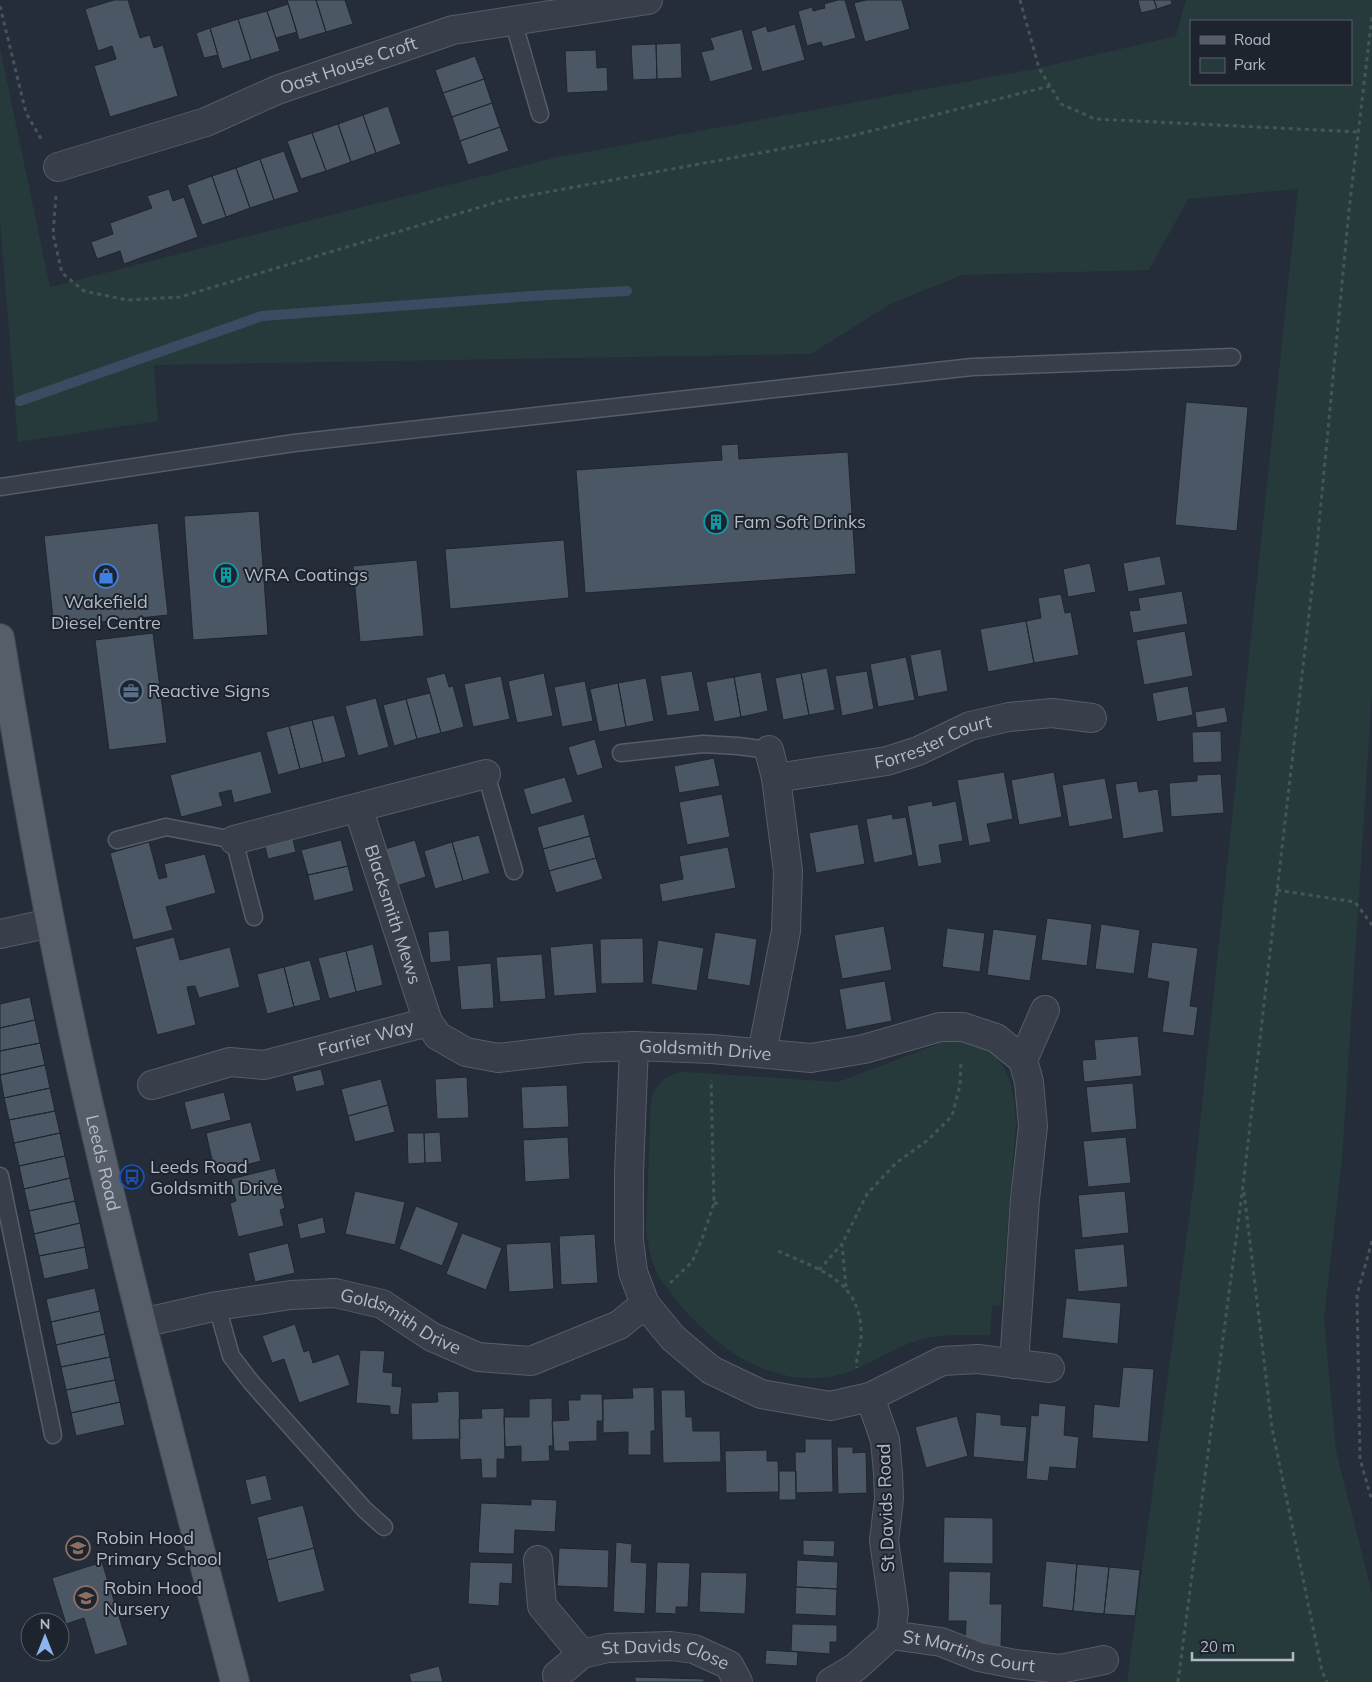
<svg xmlns="http://www.w3.org/2000/svg" width="1372" height="1682" font-family="Mulish,sans-serif">
	<rect width="100%" height="100%" fill="#242d39"/>
	<path fill="#273a3b" fill-rule="evenodd" d="M1186,0H1372V693L1342,1159L1324,1319L1336,1451L1372,1593V1682H1127L1194,1181L1298,189L1188,199L1149,270L962,275L892,303L811,354L154,365L158,421L18,442L0,222V48L50,287L554,158L1039,68L1176,36ZM1351,21V84H1191V21Z
		M946,1041C1003,1043 1013,1072 1016,1123L1001,1306L992,1305L990,1335C969,1335 947,1334 926,1338C889,1347 859,1376 820,1378C759,1383 701,1336 669,1290C664,1284 659,1277 656,1271C650,1257 648,1244 646,1230L651,1099C657,1082 667,1074 685,1072L838,1082Z"/>
	<g fill="none" stroke-linecap="round" stroke-linejoin="round">
		<path stroke="#3b4b61" stroke-width="10" d="M20,401L262,316L532,296L627,291"/>
	</g>
	<path fill="#4c5765" stroke="#1f2630" d="M114,0H128L140,38L150,35L154,48L163,45L178,96L110,117L94,66L116,59L112,46L98,51L85,9Z
		M287,0H316L326,32L299,40Z
		M316,0H345L353,24L326,32Z
		M838,0H845L856,38L823,47L821,42L807,46L798,11L812,7L813,11L825,8L824,4Z
		M866,0H902L910,29L865,42L854,3Z
		M1138,0H1154L1157,9L1141,13Z
		M1154,0H1171L1172,4L1157,9Z
		M288,4L297,32L276,38L267,11Z
		M267,11L280,51L251,60L238,19Z
		M238,19L251,60L222,69L210,28Z
		M795,24L805,60L762,72L751,31L766,26L768,32Z
		M210,28L218,55L204,58L196,33Z
		M742,29L753,70L710,82L701,52L714,49L710,38Z
		M681,43L682,78L657,79L656,44Z
		M656,44L657,79L633,80L631,45Z
		M596,50L597,68L607,67L608,91L567,93L565,51Z
		M475,56L484,79L443,93L435,70Z
		M484,79L492,103L452,117L443,93Z
		M492,103L500,127L460,141L452,117Z
		M388,106L401,144L376,153L363,115Z
		M363,115L376,153L351,162L338,124Z
		M338,124L351,162L326,171L312,133Z
		M500,127L509,151L468,165L460,141Z
		M312,133L326,171L301,179L287,141Z
		M284,151L299,192L274,200L260,159Z
		M260,159L274,200L250,208L236,168Z
		M236,168L250,208L226,217L212,176Z
		M212,176L226,217L202,225L187,185Z
		M169,189L173,201L184,197L198,237L124,264L120,251L97,259L91,242L113,234L110,223L152,208L147,196Z
		M1186,402L1248,407L1237,531L1175,525Z
		M738,444L739,459L848,452L856,574L585,593L576,470L722,460L721,445Z
		M259,511L268,635L193,640L184,516Z
		M158,523L168,615L54,627L44,536Z
		M564,540L569,598L450,609L445,549Z
		M1160,556L1166,585L1128,592L1123,563Z
		M417,560L424,636L360,642L353,566Z
		M1090,563L1096,592L1068,597L1063,569Z
		M1182,591L1188,624L1133,633L1129,611L1140,610L1138,598Z
		M1061,594L1065,613L1071,612L1079,655L1034,663L1026,621L1041,618L1038,598Z
		M1026,621L1034,663L988,672L980,629Z
		M1185,631L1193,676L1144,685L1136,640Z
		M153,633L167,743L109,750L95,640Z
		M941,649L948,691L918,697L910,655Z
		M906,657L915,700L878,707L870,664Z
		M827,668L835,710L809,715L801,673Z
		M692,671L700,711L667,716L660,676Z
		M867,671L874,709L842,716L835,676Z
		M761,672L768,711L741,717L734,677Z
		M445,673L449,687L453,686L464,727L441,733L426,678Z
		M544,673L553,716L517,723L508,681Z
		M801,673L809,715L783,720L775,678Z
		M501,676L510,719L473,727L464,684Z
		M734,677L741,717L714,722L706,682Z
		M646,678L654,721L626,727L618,683Z
		M585,681L593,721L562,727L554,687Z
		M618,683L626,727L599,732L590,689Z
		M1188,686L1193,715L1157,722L1152,693Z
		M430,693L441,733L417,739L406,699Z
		M376,698L389,747L358,756L345,706Z
		M406,699L417,739L394,746L383,705Z
		M1225,707L1228,722L1197,728L1195,712Z
		M334,715L346,757L323,763L312,720Z
		M312,720L323,763L300,769L289,726Z
		M289,726L300,769L278,775L266,732Z
		M1221,731L1222,762L1193,763L1192,732Z
		M595,739L603,768L577,776L568,747Z
		M261,751L272,793L234,803L231,790L219,793L223,806L181,817L170,775Z
		M714,758L720,786L679,793L674,766Z
		M1004,772L1013,819L987,824L991,842L969,846L957,780Z
		M1054,772L1062,817L1019,825L1011,780Z
		M1221,774L1224,813L1171,817L1169,783L1197,781V775Z
		M565,777L573,802L531,815L523,789Z
		M1105,778L1113,819L1069,827L1062,785Z
		M1137,781L1139,792L1158,789L1164,832L1123,839L1115,784Z
		M722,794L730,837L687,845L679,802Z
		M932,801L933,806L956,801L963,841L939,845L942,863L918,867L907,806Z
		M584,814L590,836L543,849L537,827Z
		M892,814L893,819L906,817L913,855L874,863L866,819Z
		M858,824L865,864L816,873L809,833Z
		M479,835L490,873L463,881L452,842Z
		M292,836L296,852L268,859L264,842Z
		M590,836L596,858L549,871L543,849Z
		M341,840L348,866L308,875L301,850Z
		M415,840L426,877L396,886L385,849Z
		M149,842L159,879L167,877L164,864L205,854L216,893L166,907L173,930L133,940L110,853Z
		M452,842L463,881L435,889L424,851Z
		M728,847L736,888L662,902L659,884L683,879L679,856Z
		M596,858L603,879L556,893L549,871Z
		M348,866L354,891L314,901L308,875Z
		M1047,918L1092,924L1087,966L1041,960Z
		M1101,924L1140,930L1134,974L1095,969Z
		M884,926L892,970L842,979L834,935Z
		M947,928L985,933L980,972L942,967Z
		M993,929L1037,935L1030,981L987,975Z
		M449,930L451,961L430,963L428,932Z
		M715,932L757,939L750,986L707,979Z
		M174,937L180,960L230,947L240,987L199,998L195,986L187,987L196,1025L157,1035L135,947Z
		M643,938L644,983L601,984L600,939Z
		M658,940L704,948L697,991L651,984Z
		M1152,942L1198,948L1190,1006L1198,1007L1194,1036L1162,1032L1169,982L1147,978Z
		M593,943L597,993L554,996L550,947Z
		M373,944L383,985L356,992L346,951Z
		M346,951L356,992L329,999L318,958Z
		M542,954L546,999L500,1002L496,957Z
		M310,960L321,1000L294,1007L284,967Z
		M491,963L494,1008L461,1010L457,966Z
		M284,967L294,1007L267,1014L257,974Z
		M885,981L892,1021L846,1030L839,989Z
		M30,997L35,1020L0,1028V1004Z
		M35,1020L40,1043L0,1051V1028Z
		M1138,1036L1142,1076L1084,1082L1082,1060L1096,1059L1094,1040Z
		M40,1043L45,1065L0,1075V1051Z
		M45,1065L50,1088L4,1098L0,1075Z
		M321,1069L325,1085L296,1092L292,1076Z
		M467,1077L469,1118L437,1119L435,1079Z
		M381,1079L388,1105L348,1116L341,1089Z
		M1133,1083L1137,1129L1091,1133L1086,1087Z
		M567,1085L569,1127L523,1129L521,1087Z
		M50,1088L55,1111L9,1120L4,1098Z
		M224,1092L231,1120L191,1130L184,1102Z
		M388,1105L395,1132L355,1142L348,1116Z
		M55,1111L60,1133L14,1143L9,1120Z
		M251,1122L261,1161L215,1173L206,1133Z
		M440,1132L442,1162L425,1163L424,1133Z
		M60,1133L65,1156L19,1166L14,1143Z
		M407,1133H424L425,1163L408,1164Z
		M568,1137L570,1179L525,1182L523,1140Z
		M1126,1137L1131,1183L1088,1187L1083,1141Z
		M65,1156L70,1178L24,1189L19,1166Z
		M275,1168L285,1208L280,1210L284,1226L238,1237L230,1203L236,1201L231,1179Z
		M70,1178L75,1201L29,1211L24,1189Z
		M355,1191L405,1202L395,1245L345,1234Z
		M1125,1191L1129,1233L1082,1238L1078,1195Z
		M75,1201L80,1223L34,1234L29,1211Z
		M416,1206L459,1223L442,1266L399,1249Z
		M323,1217L326,1233L300,1239L297,1224Z
		M80,1223L85,1247L39,1256L34,1234Z
		M462,1233L502,1248L486,1290L446,1274Z
		M595,1234L598,1283L561,1285L559,1236Z
		M551,1242L554,1289L509,1292L506,1244Z
		M288,1243L295,1273L255,1282L248,1253Z
		M1124,1244L1128,1287L1078,1292L1074,1249Z
		M85,1247L89,1269L44,1279L39,1256Z
		M95,1288L100,1311L51,1322L46,1299Z
		M1066,1298L1121,1303L1118,1344L1062,1338Z
		M100,1311L105,1334L56,1345L51,1322Z
		M295,1324L304,1352L309,1350L313,1363L339,1354L350,1385L299,1403L284,1359L272,1363L262,1336Z
		M105,1334L110,1357L61,1367L56,1345Z
		M360,1350L385,1351L383,1372L393,1373L392,1386L402,1387L399,1415L390,1414V1406L356,1403Z
		M110,1357L115,1380L66,1390L61,1367Z
		M1123,1367L1154,1369L1148,1442L1092,1438L1094,1404L1119,1407Z
		M115,1380L120,1402L71,1413L66,1390Z
		M654,1387L655,1431H651V1455H628V1432L603,1433V1399L633,1398L632,1388Z
		M661,1390H685L686,1417H692L693,1431H720L721,1462L663,1463Z
		M459,1391L460,1439L412,1440L411,1403L438,1402L437,1392Z
		M580,1394H602L603,1421H597V1441L569,1442L570,1451H554L552,1421L569,1420L568,1400H580Z
		M552,1398L553,1446H549L550,1461L521,1462V1446L505,1447L504,1417H529V1399Z
		M120,1402L125,1425L76,1436L71,1413Z
		M1039,1403L1066,1406L1064,1435L1079,1437L1076,1469L1050,1467L1048,1481L1026,1479L1031,1415L1038,1416Z
		M504,1408L505,1459H497V1478H482L481,1459L460,1460L459,1419L482,1418L481,1409Z
		M976,1412L1001,1415V1425L1027,1427L1024,1462L973,1457Z
		M957,1416L968,1456L926,1468L915,1427Z
		M805,1439H832L833,1492L796,1493L795,1452H805Z
		M837,1447H853V1453L866,1452L867,1493L838,1494Z
		M767,1450V1461H778L779,1492L726,1493L725,1451Z
		M779,1471H796V1500H779Z
		M266,1475L272,1500L251,1505L245,1480Z
		M531,1499L557,1500L555,1532L515,1530L514,1554L478,1553L481,1503L531,1505Z
		M303,1505L314,1548L267,1560L257,1517Z
		M944,1517L993,1518V1564L943,1563Z
		M803,1540L835,1541L834,1557L803,1555Z
		M616,1542L632,1544L631,1562L647,1563L645,1614L613,1612Z
		M314,1548L325,1591L278,1603L267,1560Z
		M559,1548L609,1550L608,1588L557,1586Z
		M797,1560L838,1562L837,1589L796,1587Z
		M1046,1561L1077,1564L1073,1611L1042,1607Z
		M102,1562L128,1645L95,1655L84,1618L66,1624L52,1578Z
		M470,1562L513,1563L512,1584L500,1583L499,1606L468,1604Z
		M657,1562L690,1563L688,1607H676V1614L655,1613Z
		M1077,1564L1109,1567L1104,1614L1073,1611Z
		M1109,1567L1140,1570L1135,1616L1104,1614Z
		M949,1571L991,1572L990,1604H1002L1001,1648H965L966,1621H948Z
		M701,1572L747,1573L745,1614L699,1612Z
		M796,1587L837,1589L836,1616L795,1614Z
		M792,1624L837,1625V1642H830V1654L791,1651Z
		M766,1650L798,1652L797,1666L765,1664Z
		M439,1666L443,1682H411L409,1674Z
		M635,1677L704,1679V1682H635Z"/>
	<g fill="none" stroke-linecap="round" stroke-linejoin="round">
		<g stroke="#565d67" stroke-width="19">
			<path id="service" d="M513,20L540,114
				M0,487L294,443L972,367L1232,357
				M621,753L703,744L738,746L769,750
				M486,774L514,871
				M117,840L166,827L234,840L254,917
				M0,1176L53,1435
				M217,1306L231,1356L251,1382L364,1509L384,1527"/>
		</g>
		<g stroke="#565d67" stroke-width="30">
			<g id="minor">
				<path id="s1" d="M58,167L206,122L277,90L453,30L648,0"/>
				<path id="s2" d="M776,778L887,761L918,751L970,726L1009,717L1052,713L1092,718"/>
				<path id="s3" d="M358,808L428,1022"/>
				<path d="M234,840L486,774"/>
				<path d="M0,934L50,923"/>
				<path d="M634,1046L629,1173V1240L633,1272L645,1304L673,1338L711,1370L761,1394L830,1406L870,1397L942,1361L978,1359L1050,1368"/>
				<path d="M762,1053L786,931L788,871L776,778L769,750"/>
				<path d="M1023,1060L1045,1010"/>
				<path id="s4" d="M152,1085L230,1062L264,1065L428,1022L438,1036L466,1052L498,1058L583,1048L634,1046L712,1049L811,1058L864,1049L940,1027H963L996,1038L1023,1060L1029,1082L1033,1126L1025,1199L1014,1364"/>
				<path id="s5" d="M142,1323L217,1306L291,1295L335,1293L382,1304L432,1337L478,1357L531,1361L619,1325L645,1304"/>
				<path id="s6" d="M538,1560L542,1606L582,1654L608,1648L671,1646L694,1649L729,1665L738,1682"/>
				<path id="s7" d="M891,1635L941,1642L979,1657L1015,1664L1060,1669L1104,1660"/>
				<path d="M557,1675L582,1654"/>
				<path d="M831,1682L856,1667L891,1635L894,1611L884,1541L889,1499L888,1473L885,1440L870,1397"/>
			</g>
		</g>
		<g stroke="#414852" stroke-width="30">
			<g id="primary">
				<path id="s8" d="M0,638C27,804 57,970 96,1134C139,1318 187,1500 235,1682"/>
			</g>
		</g>
		<path stroke="#445558" stroke-width="3" stroke-dasharray="4 4" stroke-linecap="butt" d="M1020,0L1039,68L1061,104L1095,119L1359,132
			M0,6L26,113L43,142
			M56,196L53,234L62,273L84,291L127,300L180,297L504,200L851,136L1050,86
			M1277,890L1355,902L1372,925
			M1244,1192L1272,1428L1322,1671L1327,1682
			M714,1203L721,1204
			M1372,1241L1357,1295L1360,1459L1372,1501
			M778,1251C820,1270 861,1280 861,1334C862,1345 855,1357 857,1368
			M819,1270L842,1244
			M670,1283L692,1262L702,1239L714,1203L711,1080
			M846,1287L842,1244L867,1194L896,1163L928,1140L952,1116L960,1085L961,1060
			M1178,1682L1243,1186L1317,545L1349,210L1372,17"/>
		<use href="#service" stroke="#383f4a" stroke-width="16"/>
		<use href="#minor" stroke="#383f4a" stroke-width="28"/>
		<use href="#primary" stroke="#565e6a" stroke-width="28"/>
	</g>
	<defs>
		<g id="building-ring" transform="scale(1.25)"><circle r="9.5" fill="#1d242e" stroke="#0f9aa8" stroke-width="1.5"/><path d="M-4-6H4V6H1V3H-1V6H-4ZM-2.5-4.3h1.7v1.8h-1.7ZM.8-4.3h1.7v1.8H.8ZM-2.5-1h1.7V.8h-1.7ZM.8-1h1.7V.8H.8Z" fill="#0f9aa8"/></g>
		<g id="shop-ring" transform="scale(1.25)"><circle r="9.5" fill="#1d242e" stroke="#3f7fe0" stroke-width="1.5"/><path d="M-5-2.5h2.3a2.7 3.5 0 0 1 5.4 0H5L5.5 6h-11ZM-1.5-2.5h3a1.5 2.3 0 0 0-3 0Z" fill="#3f7fe0"/></g>
		<g id="office-ring" transform="scale(1.25)"><circle r="9.5" fill="#1d242e" stroke="#5c6f8a" stroke-width="1.5"/><path d="M-6-3h4V-5.5h4V-3h4V5H-6ZM-1-4.5V-3h2v-1.5ZM-6 0V1H6V0Z" fill="#5c6f8a"/></g>
		<g id="bus-ring" transform="scale(1.25)"><circle r="9.5" fill="#1d242e" stroke="#1a4fb4" stroke-width="1.5"/><path d="M-5-6H5V4H4V6H2V4H-2V6H-4V4H-5ZM-3.5-4V0h7V-4ZM-3.5 1.2v1.5H-2V1.2ZM2 1.2v1.5H3.5V1.2Z" fill="#1a4fb4"/></g>
		<g id="school-ring" transform="scale(1.25)"><circle r="9.5" fill="#1d242e" stroke="#8d6e63" stroke-width="1.5"/><path d="M0-5L7-2L0 1L-7-2ZM-4 1L0 2.5L4 1V4Q0 6-4 4Z" fill="#8d6e63"/></g>
	</defs>
	<g fill-rule="evenodd">
		<use href="#building-ring" x="716" y="522"/>
		<use href="#building-ring" x="226" y="575"/>
		<use href="#shop-ring" x="106" y="576"/>
		<use href="#office-ring" x="131" y="691"/>
		<use href="#bus-ring" x="132" y="1177"/>
		<use href="#school-ring" x="78" y="1548"/>
		<use href="#school-ring" x="86" y="1598"/>
	</g>
	<g text-anchor="middle" stroke-width="4" stroke-linejoin="round" paint-order="stroke">
		<g font-size="18" fill="#b3bac5" stroke="#1d242e">
			<text dy="6" stroke="none"><textPath href="#s1" startOffset="308">Oast House Croft</textPath></text>
			<text dy="6" stroke="none"><textPath href="#s2" startOffset="162">Forrester Court</textPath></text>
			<text dy="6" stroke="none"><textPath href="#s3" startOffset="112">Blacksmith Mews</textPath></text>
			<text dy="6" stroke="none"><textPath href="#s4" startOffset="221">Farrier Way</textPath></text>
			<text dy="6" stroke="none"><textPath href="#s4" startOffset="575">Goldsmith Drive</textPath></text>
			<text dy="6" stroke="none"><textPath href="#s8" startOffset="535">Leeds Road</textPath></text>
			<text dy="6" stroke="none"><textPath href="#s5" startOffset="268">Goldsmith Drive</textPath></text>
			<text transform="translate(886 1508) rotate(-92)" y="6">St Davids Road</text>
			<text dy="6" stroke="none"><textPath href="#s7" startOffset="80">St Martins Court</textPath></text>
			<text dy="6" stroke="none"><textPath href="#s6" startOffset="194">St Davids Close</textPath></text>
		</g>
		<g font-size="18" fill="#b3bac5" stroke="#1d242e" text-anchor="start">
			<text x="734" y="528">Fam Soft Drinks</text>
			<text x="244" y="581">WRA Coatings</text>
			<text x="106" y="608" text-anchor="middle">Wakefield<tspan x="106" dy="21">Diesel Centre</tspan></text>
			<text x="148" y="697">Reactive Signs</text>
			<text x="150" y="1173">Leeds Road<tspan x="150" dy="21">Goldsmith Drive</tspan></text>
			<text x="96" y="1544">Robin Hood<tspan x="96" dy="21">Primary School</tspan></text>
			<text x="104" y="1594">Robin Hood<tspan x="104" dy="21">Nursery</tspan></text>
		</g>
	</g>
	<rect x="1190" y="20" width="162" height="65" fill="#1d242e" stroke="#59606a"/>
	<rect x="1200" y="36" width="25" height="8" fill="#565e6a" stroke="#59606a"/>
	<text x="1234" y="45" font-size="15" fill="#b3bac5">Road</text>
	<rect x="1200" y="58" width="25" height="15" fill="#273a3b" stroke="#59606a"/>
	<text x="1234" y="70" font-size="15" fill="#b3bac5">Park</text>
	<g transform="translate(45 1637)"><circle r="24" fill="#1d242e" stroke="#59606a"/>
	<path d="M0-4L9 19L0 12L-9 19Z" fill="#8eb4ef"/>
	<text y="-8" font-size="14" font-weight="bold" text-anchor="middle" fill="#b3bac5">N</text>
	</g>
	<path d="M1192 1652v8h101v-8" fill="none" stroke="#b3bac5" stroke-width="2.5"/>
	<text x="1200" y="1652" font-size="15" fill="#b3bac5" stroke="#1d242e" stroke-width="4" paint-order="stroke">20 m</text>
</svg>
